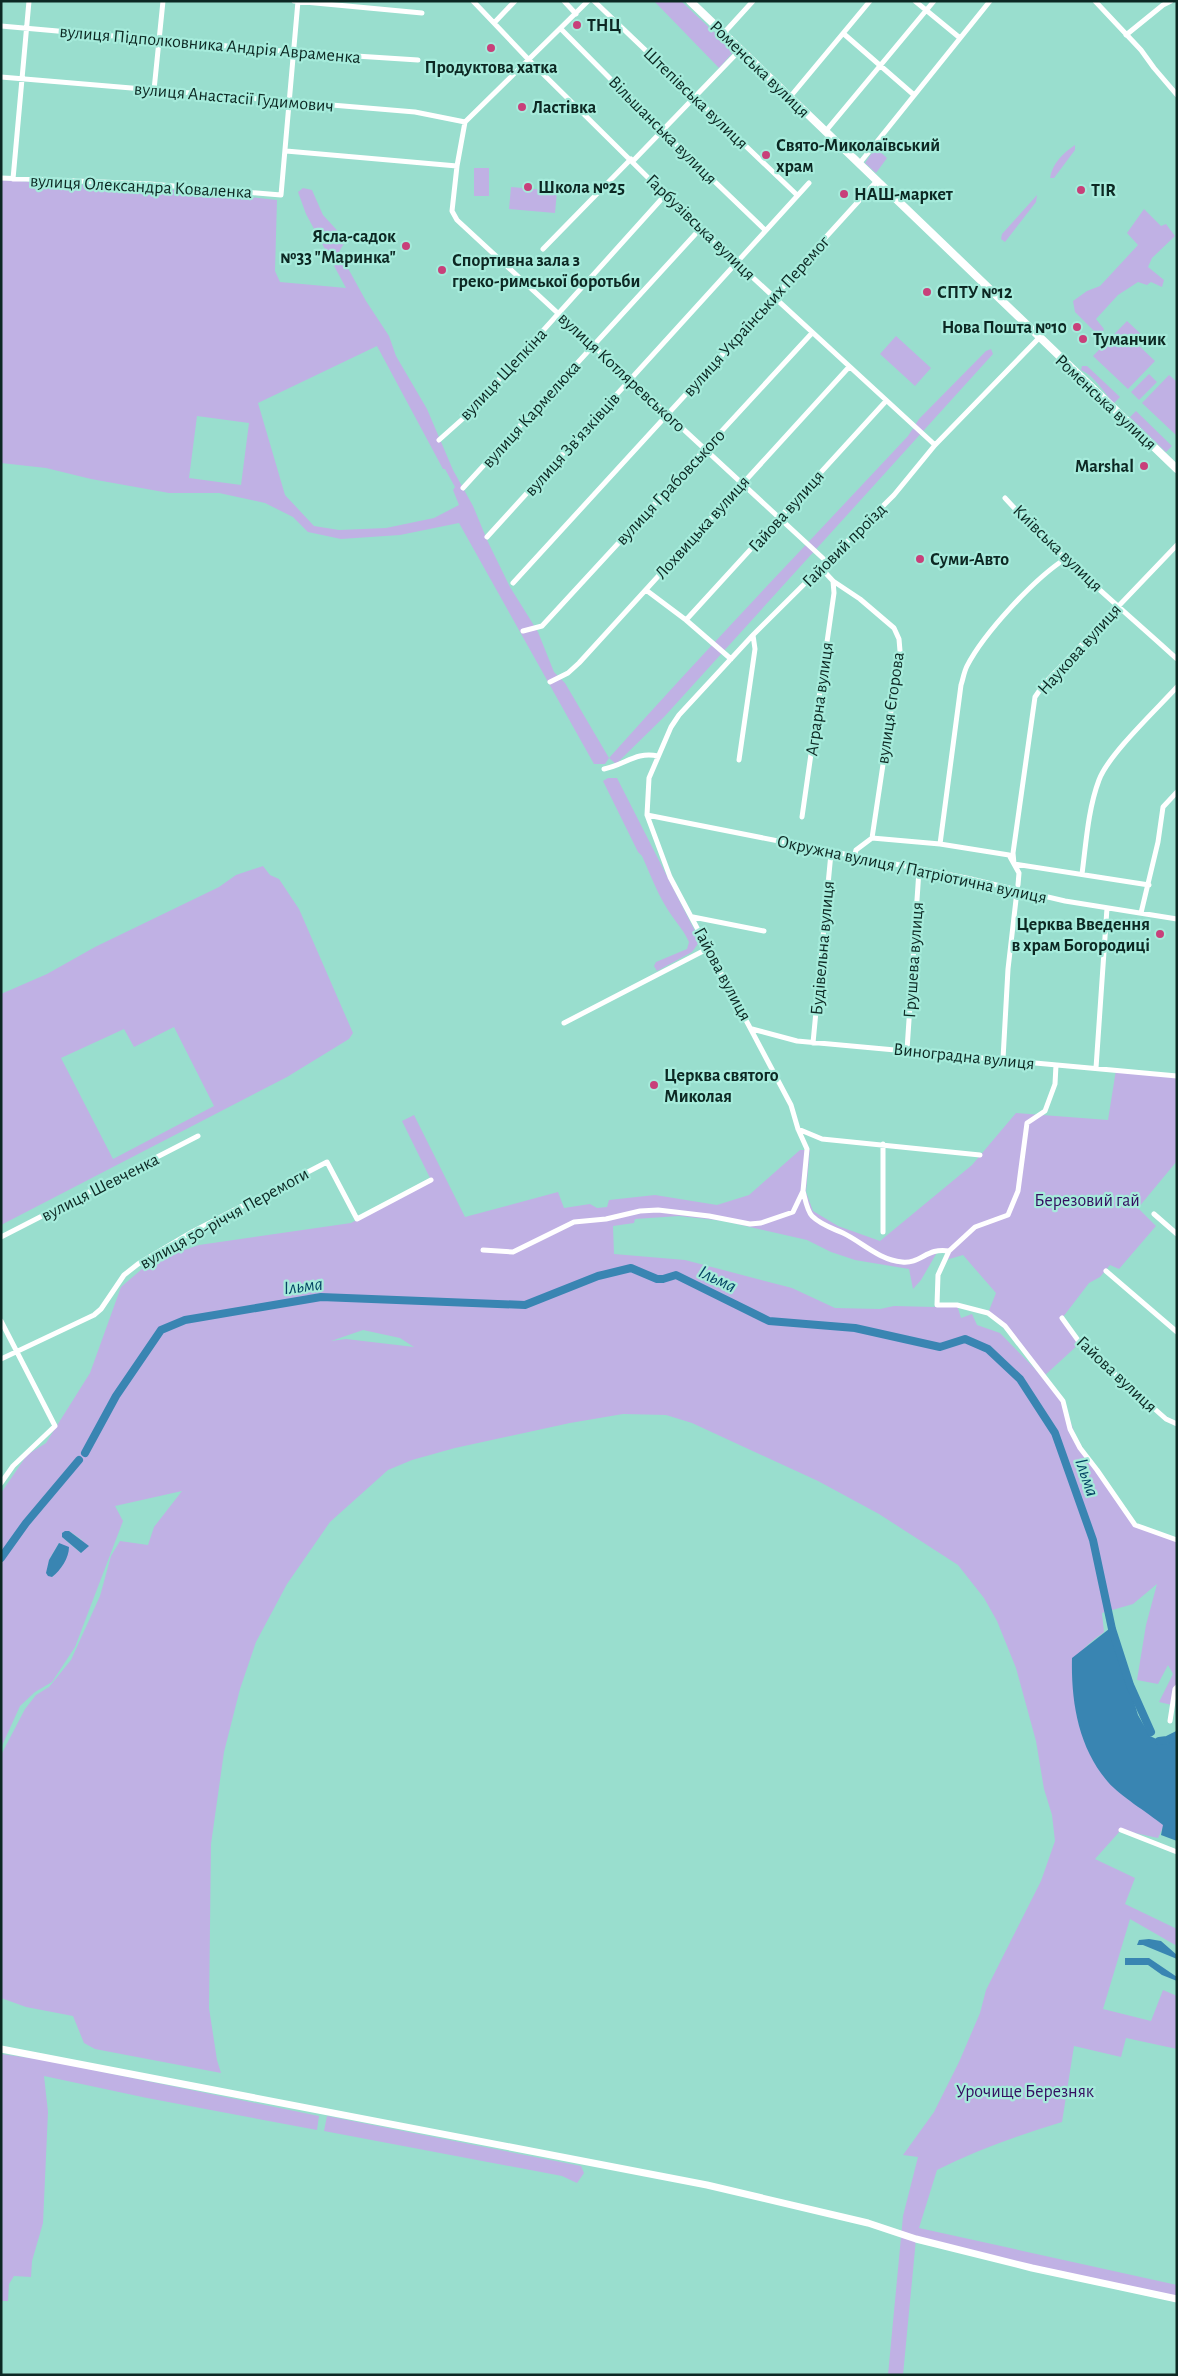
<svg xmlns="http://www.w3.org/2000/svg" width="1178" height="2376" font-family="'Alegreya Sans',sans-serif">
	<rect width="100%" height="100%" fill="#99dece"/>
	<path fill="#c0b1e4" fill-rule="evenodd" d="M654,1H681L734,51L719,68Z
		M1075,145V150L1054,178H1050C1052,164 1063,153 1075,145Z
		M874,150H878L887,158L876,173L865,163Z
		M474,168H489V196H474Z
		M1,180L190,191L277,200L275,271L280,282L346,288L306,214L298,192L303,188L312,190L323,215L346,240L339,252L366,301L389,336L396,356L427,409L453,470L473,506L488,542L510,587L538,632L554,672L565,683L609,758C706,649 808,543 908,436L919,419L986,351L991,349L993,354L664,717L616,764L609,758L605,764H594L459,523L400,535L341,539L308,532L293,517L265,503L219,493H169L91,479L46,468L1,463ZM377,346L443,469H445L455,487L453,490L459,505L434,518L386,528L339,530L314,526L285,495L258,403ZM197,416L249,423L241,485L189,478Z
		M511,187L557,191L555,213L509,209Z
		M1037,195L1036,202L1005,242L1001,239L1002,234Z
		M1144,209L1161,226L1166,224L1175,236L1152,258L1148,267L1164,280L1162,287L1151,282L1147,285L1138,282L1118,295L1096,319L1104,329L1100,337L1075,312L1073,301L1087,291L1100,286L1138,245L1127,233Z
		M1127,321L1142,335L1135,342L1155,361L1128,389L1093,356Z
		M896,336L931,368L915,386L880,354Z
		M1082,366H1087L1120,397L1114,403C1103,392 1094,375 1081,370Z
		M1149,374L1157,382L1139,400L1131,392Z
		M1169,375L1177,382V436L1142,403Z
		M1136,411L1172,446L1166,452L1130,417Z
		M608,778H617L700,941L692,952L657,971L654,966L656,962L687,949L689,942C684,931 679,926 672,916C659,898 651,876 642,856L638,852L603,781Z
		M263,866L270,875L279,879L299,909L353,1033L349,1039L287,1077L1,1225V994L47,974L95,947L219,887L236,875ZM174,1027L214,1106L113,1159L61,1058L124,1029L134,1047Z
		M1116,1070L1177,1076V1161L1138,1208L1156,1226L1119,1269L1110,1265L1100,1277L1089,1283L1063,1317L1080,1343L1043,1377L1063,1401L1080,1448L1135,1525L1177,1540V1687L1172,1705L1159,1702L1173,1674L1168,1665L1158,1684L1137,1680L1146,1625L1157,1584L1133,1604L1102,1613L1104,1632C1095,1639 1082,1647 1078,1659C1071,1678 1075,1725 1087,1741C1108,1768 1141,1797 1165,1823L1158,1838L1121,1830L1095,1859L1135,1878L1125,1904L1177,1929V1946L1130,1919L1103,2009L1151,2021L1163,1990L1177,1996V2049L1126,2038L1121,2057L1074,2046L1062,2122C1019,2135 977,2150 937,2170L919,2228L1177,2285V2299L916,2239L903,2375H888L903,2216L918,2157L903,2155L934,2112L959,2062L980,2013L986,1990L1041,1881L1055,1841L1052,1815L1044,1789L1036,1741L1016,1668L997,1621L984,1598L958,1565L879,1514L818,1481L692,1423L666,1415L623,1414L570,1423L455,1448L412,1460L388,1470L330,1522L287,1584L256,1642L240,1689L224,1752L211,1844L209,2008L217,2060L221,2073L95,2049L84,2043L73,2016L26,2007L1,1998V1755L25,1709L36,1695L49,1687L71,1660L100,1596L111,1556L120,1541L148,1545L154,1527L182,1491L115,1506L123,1521L75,1647L52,1682L35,1692L20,1706L1,1748V1493L27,1455L46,1443L90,1373L121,1287L142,1269L164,1257L199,1245L351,1223L431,1180L402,1121L414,1115L465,1217L558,1192L564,1208L590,1204L597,1208L607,1207L609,1200L655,1195L717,1205L749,1195L800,1150H810L806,1192L813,1211L838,1226L880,1241L972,1165L1016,1113L1108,1120ZM679,1216L724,1221L807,1240L831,1252L855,1260L909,1269L913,1289L921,1280L939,1249L949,1251L946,1260L963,1255L996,1293L988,1313L1020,1344L1040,1374L1000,1333L977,1325L972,1314L961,1318L957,1305H937L934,1307L894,1306L880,1309L835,1308L792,1288L685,1260L614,1254L613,1226L634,1223L635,1219ZM363,1330L400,1338L414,1347L346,1339L331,1341ZM69,1531L82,1540L81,1553L62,1537ZM59,1543L64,1563L52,1577L49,1560Z
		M1,2054L44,2060L319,2116L317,2130L147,2098L44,2076L48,2112L43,2223L32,2261L31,2277L14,2276L9,2284L8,2301H1Z
		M327,2116L581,2166L584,2173L577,2183L562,2176L324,2131Z"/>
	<path fill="#3985b2" d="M65,1531H69L89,1546L81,1553L62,1537V1533Z
		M59,1543L69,1547C69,1558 61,1570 52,1577L48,1576L46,1573L49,1560Z
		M1109,1629L1123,1665L1138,1715L1150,1736L1167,1744L1172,1736L1177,1737V1841L1161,1835L1163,1825C1147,1812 1120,1796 1108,1782C1078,1747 1071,1701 1072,1658Z
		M1149,1939L1161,1941L1177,1955V1959L1143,1945H1137L1139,1940Z
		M1125,1958H1149L1177,1977V1981L1162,1975L1148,1965H1125Z"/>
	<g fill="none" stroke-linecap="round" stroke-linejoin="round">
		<path stroke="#3985b2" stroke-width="8" d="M85,1453L116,1396L161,1330L185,1320L321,1297L525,1305L598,1276L631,1268L657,1279H663L676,1275L769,1321L855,1328L940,1347L965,1339L988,1349L1020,1379L1055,1433L1093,1540L1112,1629L1130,1685L1151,1732
			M1,1558L26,1523L79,1460
			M1159,1741L1167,1740L1177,1735"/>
		<path stroke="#fff" stroke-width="5" d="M294,1L422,13
			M473,1L529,60L700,229L935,445
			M564,1L576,14
			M588,1L465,122L457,166L452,211L457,220L827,562
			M594,1L797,195
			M915,1L960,38
			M1095,1L1141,50L1154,68L1177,95
			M494,23L515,1
			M1,26L294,52L418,60
			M561,29L662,131L765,230
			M723,34L753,1
			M844,34L914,95
			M1126,35L1163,5L1171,1
			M1,77L415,112L465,122
			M154,90L163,1
			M790,97L870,1
			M825,132L934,1
			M286,151L457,166
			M633,161L740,50
			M859,164L990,1
			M1,178L150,184L281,195L298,1
			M13,179L29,1
			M543,249L631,159
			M439,440L467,415L666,194
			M463,488L700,229
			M1005,498C1058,556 1119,606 1177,659
			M487,537L809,183
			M821,568L833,581L860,599L894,628L899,639L900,651L872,838L856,850L854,857
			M513,583L775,297L806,259L876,182
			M646,590L686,620L731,659
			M686,620L886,401
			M523,631L542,626L812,333
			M550,682L568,673L579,663L849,367
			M739,760L755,649L753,635
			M604,769C625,765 636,751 658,756
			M647,815L971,879L1065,901L1177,919
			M802,817L834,593L833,581
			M872,838L940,844L1009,855L1014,864L1149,885
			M940,844L961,685C963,679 964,672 967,666C984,633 1034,579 1065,559
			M1082,874C1086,844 1088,809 1099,780C1108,755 1157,709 1177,687
			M1018,885L1019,873L1014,864L1013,853L1035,697L1044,684L1177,545
			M1141,913L1158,842L1163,807L1177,792
			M693,917L764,931
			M564,1023L709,948
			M752,1029L797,1041L1177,1076
			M813,1043L831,853
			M907,1050L919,870
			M1003,1059L1008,969L1017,891
			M1096,1068L1107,908
			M798,1129L822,1139L980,1155
			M803,1191C805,1198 807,1211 812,1216C821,1225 832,1228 843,1233C862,1242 879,1260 902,1262C921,1264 927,1247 949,1251L938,1275L937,1305H957L988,1313L1005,1326L1063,1401L1070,1429L1080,1448L1097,1470L1135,1525L1177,1540
			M1154,1214L1177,1234
			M883,1232V1144
			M1,1237L198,1136
			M483,1250L513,1252L574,1222L606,1219L640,1211L658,1210L709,1216L750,1224L761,1223L793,1212L803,1191L807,1149L798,1129L791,1105L670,877L647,815L649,778L671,727L679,715L753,635L894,495L935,445L1039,338
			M949,1251L975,1227L1008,1215L1018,1191L1027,1123L1045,1111L1055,1084L1056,1065
			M1106,1271L1177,1332
			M1062,1318L1080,1343L1166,1419L1177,1424
			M1,1321L55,1426L13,1466L1,1483
			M1,1359L94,1315L101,1309L124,1275L138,1264L192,1232L327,1162L357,1219L431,1180
			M1170,1721L1175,1689L1177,1687
			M1121,1830L1177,1852"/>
		<path stroke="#fff" stroke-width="7" d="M1,2049L707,2185L868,2223L916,2239L1032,2268L1177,2299"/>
		<path stroke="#fff" stroke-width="8" d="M690,1L1177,469"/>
	</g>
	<g fill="#c8407a" stroke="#a6ebdb" stroke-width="2">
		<circle cx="577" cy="25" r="5"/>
		<circle cx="491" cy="48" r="5"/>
		<circle cx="522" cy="107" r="5"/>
		<circle cx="766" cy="155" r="5"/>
		<circle cx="528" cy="187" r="5"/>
		<circle cx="1081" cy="190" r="5"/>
		<circle cx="844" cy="194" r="5"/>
		<circle cx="406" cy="246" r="5"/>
		<circle cx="442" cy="270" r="5"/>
		<circle cx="927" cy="292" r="5"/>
		<circle cx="1077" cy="327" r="5"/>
		<circle cx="1083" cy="339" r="5"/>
		<circle cx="1144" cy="466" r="5"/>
		<circle cx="920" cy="559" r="5"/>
		<circle cx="1160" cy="934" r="5"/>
		<circle cx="654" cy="1085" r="5"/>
	</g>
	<g text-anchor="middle" stroke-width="4.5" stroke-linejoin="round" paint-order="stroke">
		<g font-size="18" font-weight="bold" fill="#0c2823" stroke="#a6ebdb" text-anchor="start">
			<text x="587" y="31">ТНЦ</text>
			<text x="491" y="73" text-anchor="middle">Продуктова хатка</text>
			<text x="532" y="113">Ластівка</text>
			<text x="776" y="151">Свято-Миколаївський<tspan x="776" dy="21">храм</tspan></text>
			<text x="538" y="193">Школа №25</text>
			<text x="1091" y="196">TIR</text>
			<text x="854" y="200">НАШ-маркет</text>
			<text x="396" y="242" text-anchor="end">Ясла-садок<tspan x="396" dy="21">№33 "Маринка"</tspan></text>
			<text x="452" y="266">Спортивна зала з<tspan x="452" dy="21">греко-римської боротьби</tspan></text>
			<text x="937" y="298">СПТУ №12</text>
			<text x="1067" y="333" text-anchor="end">Нова Пошта №10</text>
			<text x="1093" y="345">Туманчик</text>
			<text x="1134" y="472" text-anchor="end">Marshal</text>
			<text x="930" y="565">Суми-Авто</text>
			<text x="1150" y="930" text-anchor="end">Церква Введення<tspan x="1150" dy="21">в храм Богородиці</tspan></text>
			<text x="664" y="1081">Церква святого<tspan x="664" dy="21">Миколая</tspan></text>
		</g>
		<g font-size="18" fill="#0c2823" stroke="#a6ebdb">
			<text transform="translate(210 44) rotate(5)" y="6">вулиця Підполковника Андрія Авраменка</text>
			<text transform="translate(760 69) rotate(44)" y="6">Роменська вулиця</text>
			<text transform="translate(234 97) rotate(5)" y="6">вулиця Анастасії Гудимович</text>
			<text transform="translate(696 98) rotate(44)" y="6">Штепівська вулиця</text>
			<text transform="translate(663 130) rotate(45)" y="6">Вільшанська вулиця</text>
			<text transform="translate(141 186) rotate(3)" y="6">вулиця Олександра Коваленка</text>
			<text transform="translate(701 227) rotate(44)" y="6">Гарбузівська вулиця</text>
			<text transform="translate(756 316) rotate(-48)" y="6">вулиця Українських Перемог</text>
			<text transform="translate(622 372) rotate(43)" y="6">вулиця Котляревського</text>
			<text transform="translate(503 374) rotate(-47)" y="6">вулиця Щепкіна</text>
			<text transform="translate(1106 402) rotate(43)" y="6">Роменська вулиця</text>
			<text transform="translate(531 414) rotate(-48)" y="6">вулиця Кармелюка</text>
			<text transform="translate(572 444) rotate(-48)" y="6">вулиця Звʼязківців</text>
			<text transform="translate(670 487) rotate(-47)" y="6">вулиця Грабовського</text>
			<text transform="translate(786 511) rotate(-48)" y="6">Гайова вулиця</text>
			<text transform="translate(702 527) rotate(-48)" y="6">Лохвицька вулиця</text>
			<text transform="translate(844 545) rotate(-45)" y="6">Гайовий проїзд</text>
			<text transform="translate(1058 548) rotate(44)" y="6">Київська вулиця</text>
			<text transform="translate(1079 649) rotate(-48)" y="6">Наукова вулиця</text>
			<text transform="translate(819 699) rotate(-82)" y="6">Аграрна вулиця</text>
			<text transform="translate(890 708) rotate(-82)" y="6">вулиця Єгорова</text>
			<text transform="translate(912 869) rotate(12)" y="6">Окружна вулиця / Патріотична вулиця</text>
			<text transform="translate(822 948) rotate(-85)" y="6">Будівельна вулиця</text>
			<text transform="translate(913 960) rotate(-86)" y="6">Грушева вулиця</text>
			<text transform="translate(723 974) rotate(62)" y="6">Гайова вулиця</text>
			<text transform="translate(964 1056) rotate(6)" y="6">Виноградна вулиця</text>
			<text transform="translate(100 1187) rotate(-27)" y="6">вулиця Шевченка</text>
			<text transform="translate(224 1218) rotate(-29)" y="6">вулиця 50-річчя Перемоги</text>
			<text transform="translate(1117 1374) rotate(43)" y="6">Гайова вулиця</text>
		</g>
		<g font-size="18" fill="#340e60" stroke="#a6ebdb">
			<text x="1087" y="1206">Березовий гай</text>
			<text x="1025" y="2097">Урочище Березняк</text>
		</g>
		<g font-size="19" font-style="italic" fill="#034362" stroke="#a6ebdb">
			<text transform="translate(718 1278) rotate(26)" y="7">Ільма</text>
			<text transform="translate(303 1285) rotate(-7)" y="7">Ільма</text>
			<text transform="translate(1088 1477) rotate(71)" y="7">Ільма</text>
		</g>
	</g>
	<rect width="1178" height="2376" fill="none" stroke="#0c2823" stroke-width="5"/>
</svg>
